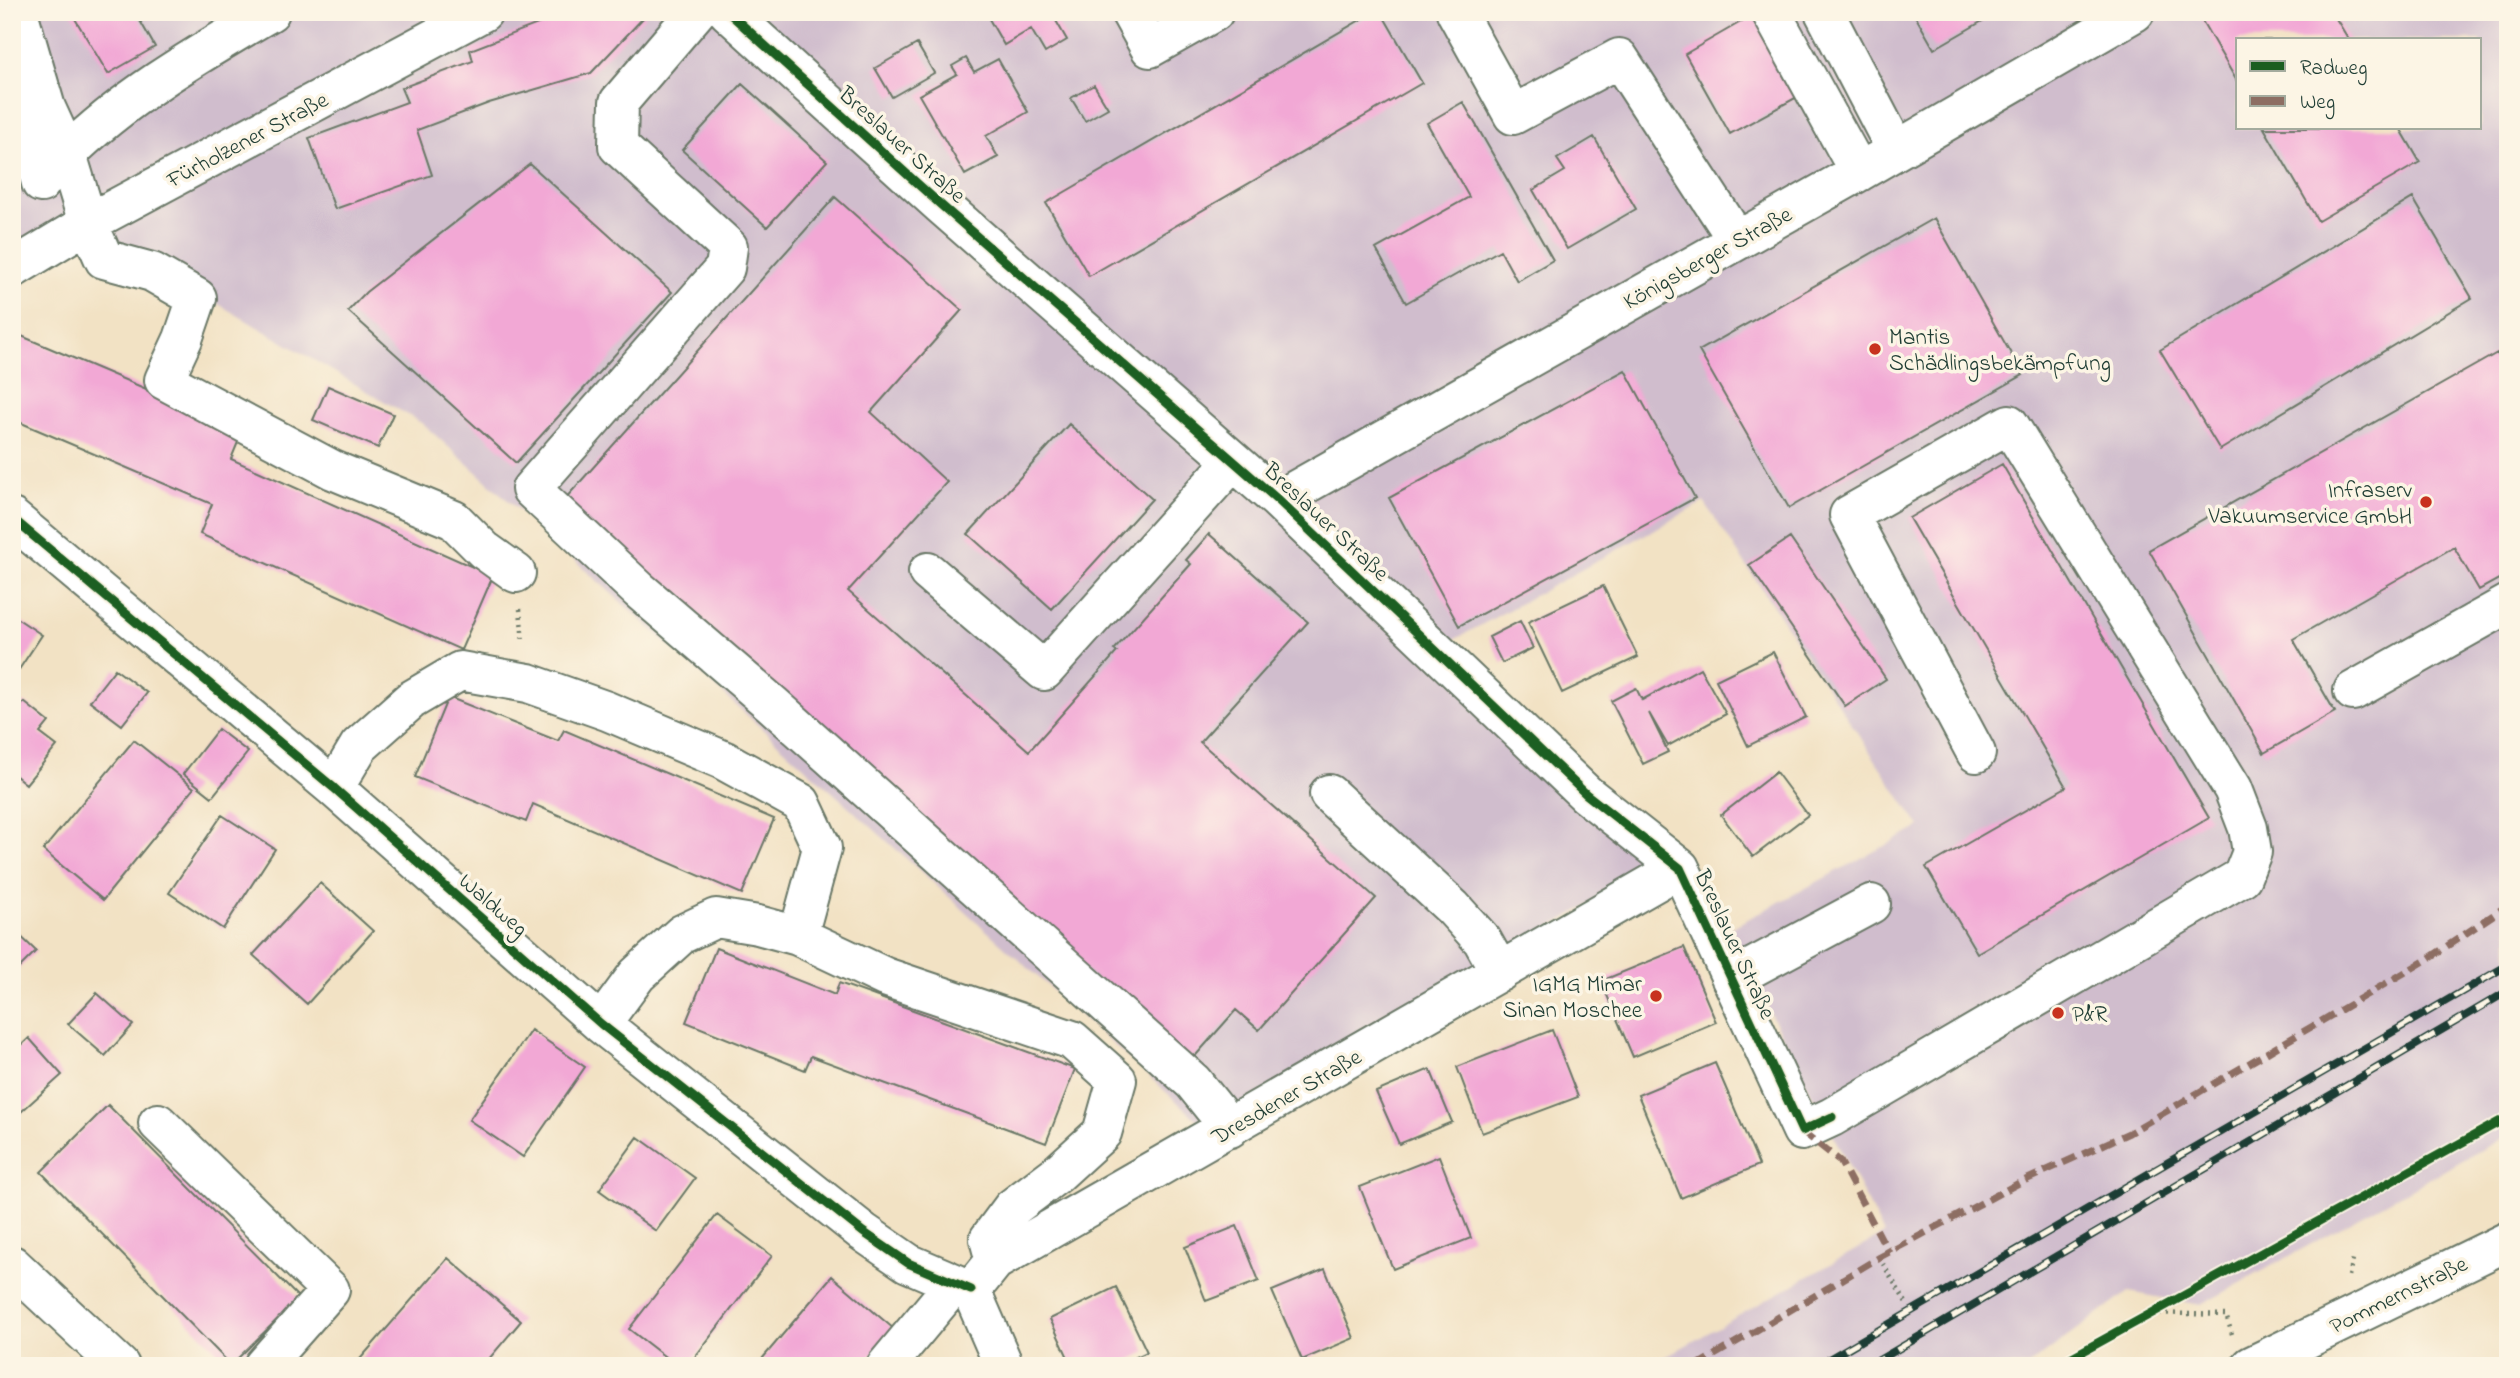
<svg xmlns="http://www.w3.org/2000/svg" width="2520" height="1378" font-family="'Indie Flower',sans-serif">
	<rect width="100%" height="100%" fill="#fcf5e5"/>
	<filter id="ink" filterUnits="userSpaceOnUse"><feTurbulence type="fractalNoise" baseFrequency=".0143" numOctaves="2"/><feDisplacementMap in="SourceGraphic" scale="14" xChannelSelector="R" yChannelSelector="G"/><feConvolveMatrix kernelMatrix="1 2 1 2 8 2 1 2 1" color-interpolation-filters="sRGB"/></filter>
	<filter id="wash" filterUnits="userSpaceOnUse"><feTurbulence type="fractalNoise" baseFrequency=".00686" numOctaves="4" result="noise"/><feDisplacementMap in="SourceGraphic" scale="28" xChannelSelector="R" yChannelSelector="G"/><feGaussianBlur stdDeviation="1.57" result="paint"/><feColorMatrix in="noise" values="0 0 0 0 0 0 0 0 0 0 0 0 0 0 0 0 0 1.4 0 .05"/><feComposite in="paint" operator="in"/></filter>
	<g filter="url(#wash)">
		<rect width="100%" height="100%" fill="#f2e2c4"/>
		<path fill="#d0bdcd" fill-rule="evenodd" d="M12,12H2508V1135L2201,1305L2129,1292L2027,1366H1649L1884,1234L1727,930L1920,827L1704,502L1452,641L1658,865L1204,1126L423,424L68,216L12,251ZM2238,40H2480V128H2238Z"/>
		<g id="blocks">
			<path fill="#f2a8d5" d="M71,12H135L155,47L108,74Z
				M569,12H640L645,16L591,73L489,103L417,130L432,175L335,209L309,138L407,102L401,88L473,61L470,50Z
				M985,12H1051L1067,40L1045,53L1031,29L1004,45Z
				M1374,12H1381L1422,83L1089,276L1046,203Z
				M1913,12H1998L1934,49Z
				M2200,12H2332L2349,40H2238V83L2198,14Z
				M1753,15L1799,96L1730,134L1685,54Z
				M917,44L934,73L892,97L875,68Z
				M966,58L974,72L998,59L1028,112L986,136L998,157L965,175L919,95L957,74L952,66Z
				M742,84L827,161L767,227L682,150Z
				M1094,85L1108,108L1085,121L1071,98Z
				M1463,102L1553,260L1517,281L1500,250L1406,303L1376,249L1469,197L1427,123Z
				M2264,128H2400L2420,162L2318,221Z
				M1594,137L1636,209L1567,249L1533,190L1565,171L1557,159Z
				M530,164L672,292L516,463L348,311L366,292Z
				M835,197L962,310L871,412L947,482L848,591L1029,751L1117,652L1114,650L1191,564L1186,560L1209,534L1308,622L1200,742L1376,898L1259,1030L1236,1010L1189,1063L564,500Z
				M2413,198L2472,298L2220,450L2160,350Z
				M1934,218L2023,375L1789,508L1699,351Z
				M12,332L243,430L231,459L493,576L461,650L200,534L212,504L12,419Z
				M2497,353L2508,372V574L2479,590L2454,547L2293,639L2335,712L2264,753L2149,550Z
				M1625,370L1695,498L1459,626L1389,498Z
				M328,386L393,414L378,448L313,420Z
				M1069,424L1152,499L1052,609L968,534Z
				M2002,464L2209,818L1977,953L1926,867L2066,787L1909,518Z
				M1790,538L1886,679L1845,706L1749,565Z
				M1603,586L1638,657L1562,693L1528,622Z
				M12,615L42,635L12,680Z
				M1520,621L1533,648L1502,663L1489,637Z
				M1773,652L1806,717L1748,746L1716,680Z
				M1700,668L1726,714L1668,746L1649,713L1668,752L1643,764L1611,701L1636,688L1642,700Z
				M115,669L147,693L122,725L90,701Z
				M448,697L558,741L564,730L774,819L742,894L533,804L526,822L415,777Z
				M24,702L49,722L40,733L57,746L26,784L16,776L12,781V716Z
				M218,729L248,752L212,797L183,774Z
				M134,740L194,788L103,900L43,850Z
				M1776,772L1808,815L1753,857L1721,815Z
				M222,815L275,849L223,929L169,893Z
				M320,883L373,931L307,1004L253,955Z
				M12,928L36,951L12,975Z
				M1684,947L1716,1022L1633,1057L1601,981Z
				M716,948L835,995L839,983L1075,1069L1046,1143L811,1056L805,1070L686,1022Z
				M97,993L133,1025L105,1056L68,1024Z
				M531,1030L585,1067L523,1157L469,1120Z
				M1552,1030L1578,1097L1482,1133L1457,1067Z
				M29,1038L62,1075L12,1120V1054Z
				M1715,1063L1759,1165L1681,1198L1638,1095Z
				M1430,1069L1452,1122L1399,1144L1376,1092Z
				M108,1105L299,1298L231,1365L41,1172Z
				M638,1137L695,1178L656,1231L599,1190Z
				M1439,1156L1471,1238L1393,1269L1360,1187Z
				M717,1215L772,1256L688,1366H677L629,1329Z
				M1237,1226L1259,1281L1206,1301L1185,1247Z
				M448,1258L521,1321L483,1366H354Z
				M1325,1269L1354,1338L1302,1360L1272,1291Z
				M832,1276L894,1329L862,1366H770L762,1359Z
				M1116,1287L1147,1352L1117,1366H1072L1050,1319Z"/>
		</g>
	</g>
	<g filter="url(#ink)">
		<use href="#blocks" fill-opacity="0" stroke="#697766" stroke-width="2"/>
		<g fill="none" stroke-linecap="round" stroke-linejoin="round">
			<g stroke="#697766" stroke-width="42">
				<path id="minor" d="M18,12L46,108L67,154L88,223L104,259L152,272L197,298L183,339L164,380L333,470L454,520L484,550L516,573
					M696,12L619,102L618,146L728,247L725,268L531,489L639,590L772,704L1193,1082L1230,1128
					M728,12L941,205L1278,500L1586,794L1680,868L1802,1131L1832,1117L2242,877L2252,852L2248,828L2233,789L2009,424L1849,515L1976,753
					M1130,12L1150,48L1214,12
					M1456,12L1513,115L1619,58L1737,240
					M1771,12L1859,172
					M1824,12L1896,150
					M17,91L41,183
					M67,154C127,95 199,54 270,12
					M12,269L88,223L483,12
					M1278,500L1859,172L2135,12
					M12,518L334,788L601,1024L863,1232L908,1263L971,1290
					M928,572L1044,671L1233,461
					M2353,691L2508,604
					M334,788L359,746L411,700L460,671L528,683L607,711L723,760L801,803L822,848L798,936
					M1329,794L1453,908L1482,940L1500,972
					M1731,979L1871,904
					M601,1024L637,975L682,934L716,918L758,925L798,936L885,977L1072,1040L1117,1080L1102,1133L1057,1174L1012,1208L989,1239L995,1261
					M158,1123L330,1290L263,1366
					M12,1265L120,1366
					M979,1281L995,1261L1680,868
					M971,1290L1004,1366
					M886,1366L955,1283
					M2251,1366L2508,1241"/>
			</g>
			<path stroke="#697766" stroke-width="4.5" stroke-dasharray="2 5" stroke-linecap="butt" d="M520,609L523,642
				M1883,1264L1907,1304
				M2349,1276L2353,1260
				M2153,1313L2226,1315L2232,1334"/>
			<use href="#minor" stroke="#fff" stroke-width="38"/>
			<g stroke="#1f3d34" stroke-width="8">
				<path id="rail" d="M1817,1366L2508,965
					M1869,1366L2508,991"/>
			</g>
			<use href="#rail" stroke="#fcf5e5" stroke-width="5" stroke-dasharray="16" stroke-linecap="butt"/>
			<path stroke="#8d6e63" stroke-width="7" stroke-dasharray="14 7" stroke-linecap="butt" d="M1802,1131L1840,1161L1889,1253
				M1696,1366L1880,1257L2019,1183L2129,1133L2428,959L2508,905"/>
			<g stroke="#fcf5e5" stroke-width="13">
				<path id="cycleway" d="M728,12L941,205L1278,500L1586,794L1680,868L1802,1131L1832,1117
					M12,518L334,788L601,1024L863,1232L908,1263L971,1290
					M2056,1366L2508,1117"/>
			</g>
			<use href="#cycleway" stroke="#1b5e20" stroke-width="9"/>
		</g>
	</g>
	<g fill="#c8321e" stroke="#fcf5e5" stroke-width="2.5">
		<circle cx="1875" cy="349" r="7"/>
		<circle cx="2426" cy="502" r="7"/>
		<circle cx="1656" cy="996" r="7"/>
		<circle cx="2058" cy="1013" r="7"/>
	</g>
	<g text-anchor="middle" stroke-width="7" stroke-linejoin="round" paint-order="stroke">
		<g font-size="23" fill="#1f3d34" stroke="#fcf5e5">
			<text transform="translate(247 139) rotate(-28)" y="8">Fürholzener Straße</text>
			<text transform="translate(903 144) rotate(42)" y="8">Breslauer Straße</text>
			<text transform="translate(1707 257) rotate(-29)" y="8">Königsberger Straße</text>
			<text transform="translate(1327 521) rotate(43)" y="8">Breslauer Straße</text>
			<text transform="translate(494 904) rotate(41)" y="8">Waldweg</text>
			<text transform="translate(1736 944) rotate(65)" y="8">Breslauer Straße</text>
			<text transform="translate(1286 1096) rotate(-30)" y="8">Dresdener Straße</text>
			<text transform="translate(2398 1294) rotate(-26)" y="8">Pommernstraße</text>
		</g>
		<g font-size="23" fill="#1f3d34" stroke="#fcf5e5" text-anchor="start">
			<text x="1889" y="344">Mantis<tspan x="1889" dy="26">Schädlingsbekämpfung</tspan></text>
			<text x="2412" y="497" text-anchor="end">Infraserv<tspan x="2412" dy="26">Vakuumservice GmbH</tspan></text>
			<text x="1642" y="991" text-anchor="end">IGMG Mimar<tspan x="1642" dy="26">Sinan Moschee</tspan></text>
			<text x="2072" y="1021">P&amp;R</text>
		</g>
	</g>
	<rect width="2520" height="1378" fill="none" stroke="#fcf5e5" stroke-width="42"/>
	<rect x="2236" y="38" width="245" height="91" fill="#fcf5e5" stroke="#a4ab9e" stroke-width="2"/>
	<rect x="2250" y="61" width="35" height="10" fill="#1b5e20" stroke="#a4ab9e" stroke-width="2"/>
	<text x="2300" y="74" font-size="21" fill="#1f3d34">Radweg</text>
	<rect x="2250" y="96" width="35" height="10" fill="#8d6e63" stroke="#a4ab9e" stroke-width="2"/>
	<text x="2300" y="108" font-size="21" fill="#1f3d34">Weg</text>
</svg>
